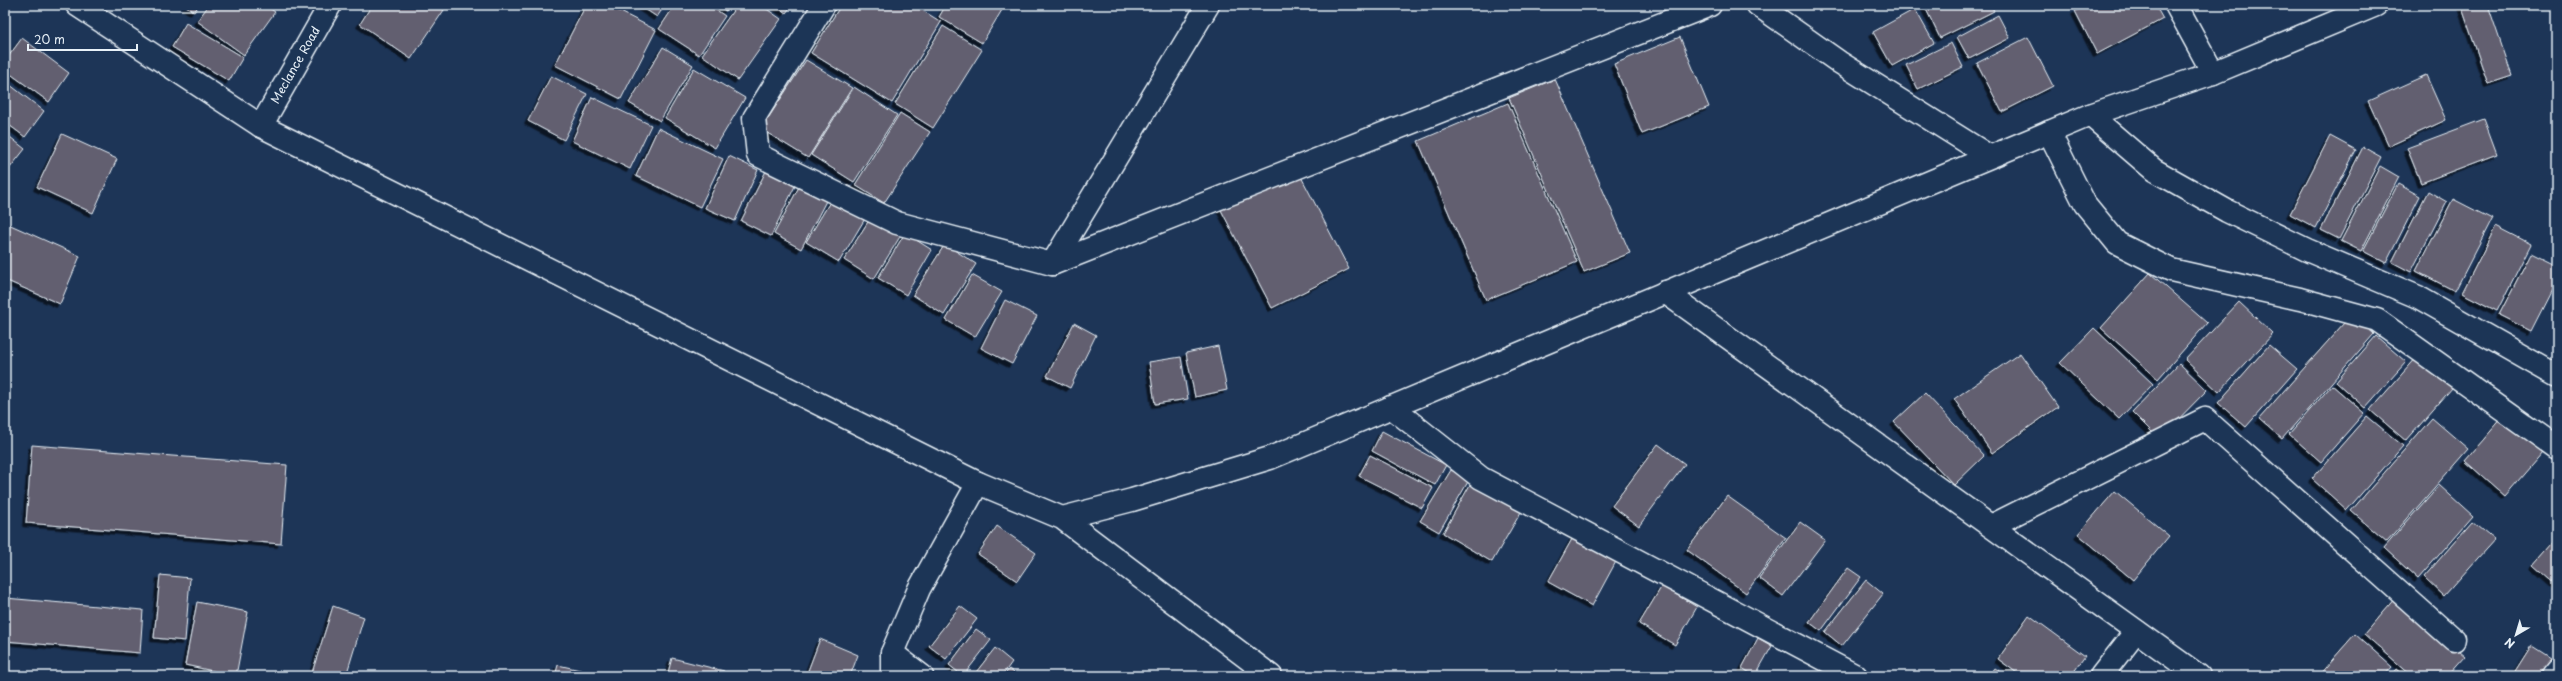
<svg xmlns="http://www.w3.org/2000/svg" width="2562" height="681" font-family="'Playpen Sans',sans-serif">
	<defs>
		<filter id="shadow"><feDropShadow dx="-3.5" dy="3.5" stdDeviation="0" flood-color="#0009"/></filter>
	</defs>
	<rect width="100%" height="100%" fill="#1d3557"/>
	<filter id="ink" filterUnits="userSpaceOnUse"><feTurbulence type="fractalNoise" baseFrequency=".025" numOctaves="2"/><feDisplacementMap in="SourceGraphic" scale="8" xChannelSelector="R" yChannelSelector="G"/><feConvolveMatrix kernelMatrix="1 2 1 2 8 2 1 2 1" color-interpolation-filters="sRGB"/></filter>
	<g filter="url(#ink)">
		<path fill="#625e6f" stroke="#e8f1f8" filter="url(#shadow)" d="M185,5H199L194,12Z
			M209,5H265L275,12L244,55L197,21Z
			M372,5H437L444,10L411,59L360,24Z
			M586,5H607L656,30L621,99L555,65Z
			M639,5H665L657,17Z
			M675,5H709L725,16L699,55L659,29Z
			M716,5H730L726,11Z
			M737,5H761L781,19L738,80L702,55Z
			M774,5H792L786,13Z
			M841,5H914L941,22L892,103L811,53Z
			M946,5H1005L982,43L939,17Z
			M1924,5H1991L1994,11L1940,38Z
			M2087,5H2155L2163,19L2097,54L2075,11Z
			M2461,5H2488L2512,76L2488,84Z
			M1915,9L1934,43L1892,66L1873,32Z
			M1998,15L2010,38L1969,59L1957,37Z
			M186,23L243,57L229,81L172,47Z
			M943,26L982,50L933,128L895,104Z
			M1680,37L1709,107L1642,134L1614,64Z
			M2028,37L2053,86L2002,112L1977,63Z
			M22,38L69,73L49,102L5,70V61Z
			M1951,43L1963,67L1918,89L1906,65Z
			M663,47L693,65L660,121L629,103Z
			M806,60L852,88L808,158L761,129Z
			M694,68L745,98L715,148L665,118Z
			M2426,75L2446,120L2389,146L2368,101Z
			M551,76L587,94L564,140L528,121Z
			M1555,79L1630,253L1584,272L1509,98Z
			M5,81L44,111L25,137L5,122Z
			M854,87L897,115L854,182L811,155Z
			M592,97L651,125L630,169L572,141Z
			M1508,103L1577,262L1486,300L1418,141Z
			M900,113L930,132L884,203L855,185Z
			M2484,119L2497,154L2421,183L2407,148Z
			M658,128L723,159L700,207L636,176Z
			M5,133L25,149L5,174Z
			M62,134L117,159L93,213L37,187Z
			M2330,136L2356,150L2316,228L2290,214Z
			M2363,147L2381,157L2339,239L2321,230Z
			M729,156L758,170L735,221L705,208Z
			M2380,166L2399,177L2361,251L2341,241Z
			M1297,169L1349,269L1272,308L1220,208Z
			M766,171L795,186L771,236L741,221Z
			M2398,184L2420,196L2386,263L2363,251Z
			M800,185L827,199L801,249L774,234Z
			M2428,191L2447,202L2411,272L2392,262Z
			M833,197L866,217L839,262L806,242Z
			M2453,199L2492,219L2455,291L2416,271Z
			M871,217L901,235L874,279L844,260Z
			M6,223L80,256L60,304L5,280Z
			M2496,226L2531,244L2497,311L2462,293Z
			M905,233L932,250L906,295L878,278Z
			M945,244L976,264L944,315L913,295Z
			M2531,253L2557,266V280L2531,331L2499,315Z
			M2150,273L2207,323L2158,379L2101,328Z
			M972,275L1002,292L975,337L946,320Z
			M1005,300L1037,316L1012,364L981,348Z
			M2239,302L2273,334L2219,392L2185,360Z
			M2352,314L2374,334L2282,439L2259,419Z
			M1074,323L1096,335L1070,388L1047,376Z
			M2094,328L2153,384L2119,419L2060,363Z
			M2376,336L2406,362L2365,408L2336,382Z
			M2269,345L2297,369L2246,427L2218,403Z
			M1218,346L1227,390L1195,397L1186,353Z
			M2020,353L2058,407L1992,453L1954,399Z
			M2418,356L2453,387L2406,441L2370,410Z
			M1181,357L1188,399L1155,404L1149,362Z
			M2179,363L2207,390L2159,439L2132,412Z
			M2332,385L2364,413L2321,462L2289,434Z
			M1925,393L1984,456L1954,485L1894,422Z
			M2367,416L2403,446L2347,510L2312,479Z
			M2503,417L2543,452L2505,496L2465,461Z
			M2432,418L2468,449L2387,542L2351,511Z
			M1382,431L1446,465L1435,485L1372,451Z
			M1658,444L1685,464L1639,526L1612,506Z
			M32,445L287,465L281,544L26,523Z
			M1370,455L1433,488L1422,508L1359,476Z
			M1451,470L1469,480L1439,532L1420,521Z
			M1471,483L1521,512L1492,562L1443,533Z
			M2439,485L2473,516L2418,579L2384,548Z
			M2115,491L2169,536L2133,580L2078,534Z
			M1727,496L1786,538L1746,593L1687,550Z
			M1800,522L1825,540L1783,596L1759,578Z
			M2472,522L2494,540L2444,596L2424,577Z
			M997,526L1036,553L1017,581L978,554Z
			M1576,532L1619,556L1592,606L1548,582Z
			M2557,537V586L2533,565Z
			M1848,568L1861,577L1821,631L1809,622Z
			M160,575L190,578L185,641L154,638Z
			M1866,580L1883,594L1842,646L1825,632Z
			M1662,586L1697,607L1675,645L1639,624Z
			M2396,597L2465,656L2447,676H2412L2364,634Z
			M5,598L143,610L140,653L5,641Z
			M197,602L248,612L236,676L185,665Z
			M333,606L364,617L346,676H311Z
			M960,606L977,619L946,659L929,646Z
			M2029,615L2085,656L2071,676H2021L1998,659Z
			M976,629L991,640L963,676L949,665Z
			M2355,634L2392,667L2384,676H2318Z
			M1758,638L1772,646L1755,676L1742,668Z
			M820,639L858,655L850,676H806Z
			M2532,646L2554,660L2544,676H2513Z
			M995,648L1012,662L1002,676H973Z
			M672,658L724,671L722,676H667Z
			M558,665L598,674V676H555Z
			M1995,668L2007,676H1989Z
			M1009,669L1018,676H1004Z
			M2397,669L2405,676H2391Z"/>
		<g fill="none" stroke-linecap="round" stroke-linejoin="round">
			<g stroke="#e8f1f8" stroke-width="25">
				<g id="street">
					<path d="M824,5L754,118L758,155L897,223L1052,264L1710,5"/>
					<path d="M1758,5L1839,62L1989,156"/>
					<path d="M2176,5L2213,73"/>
					<path d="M2090,115L2154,170L2227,211L2307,250L2418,297L2557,376"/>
					<path id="s1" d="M261,126L330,5"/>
					<path d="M2049,132L2085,204L2117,243L2171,270L2300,299L2377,320L2557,448"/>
					<path d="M1052,264L1208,5"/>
					<path d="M1665,292L2199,676"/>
					<path d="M1391,407L1481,478L1856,676"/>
					<path d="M1991,526L2205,419L2454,640"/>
					<path d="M892,676V653L919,589L978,483"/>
					<path d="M2101,676L2136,631"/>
					<path d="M2552,676L2557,670"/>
				</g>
			</g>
			<g stroke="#e8f1f8" stroke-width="25">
				<path id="secondary" d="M77,5L261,126L978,483L1062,518L1132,500L1270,458L2090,115L2213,73L2376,5
					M1062,518L1271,676
					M892,653L922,676"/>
			</g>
			<use href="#street" stroke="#1d3557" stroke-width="22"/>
			<use href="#secondary" stroke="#1d3557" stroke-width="22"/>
		</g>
	</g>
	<g text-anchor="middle" stroke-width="3" stroke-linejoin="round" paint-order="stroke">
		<g font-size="12" fill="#e8f1f8" stroke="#1d3557">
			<text dy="4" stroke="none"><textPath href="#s1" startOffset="70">Meclance Road</textPath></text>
		</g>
	</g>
	<rect width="2562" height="681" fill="none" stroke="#1d3557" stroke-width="20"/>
	<rect x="10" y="10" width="2542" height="661" fill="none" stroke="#e8f1f8" stroke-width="1.5" filter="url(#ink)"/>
	<g transform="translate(2516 635) rotate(218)" stroke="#1d3557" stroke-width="3" paint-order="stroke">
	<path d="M0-3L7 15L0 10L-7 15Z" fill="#e8f1f8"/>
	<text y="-6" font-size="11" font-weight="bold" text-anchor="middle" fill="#e8f1f8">N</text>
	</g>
	<path d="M28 44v6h109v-6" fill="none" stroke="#e8f1f8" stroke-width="2"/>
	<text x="34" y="44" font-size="12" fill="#e8f1f8" stroke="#1d3557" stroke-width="3" paint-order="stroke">20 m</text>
</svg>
